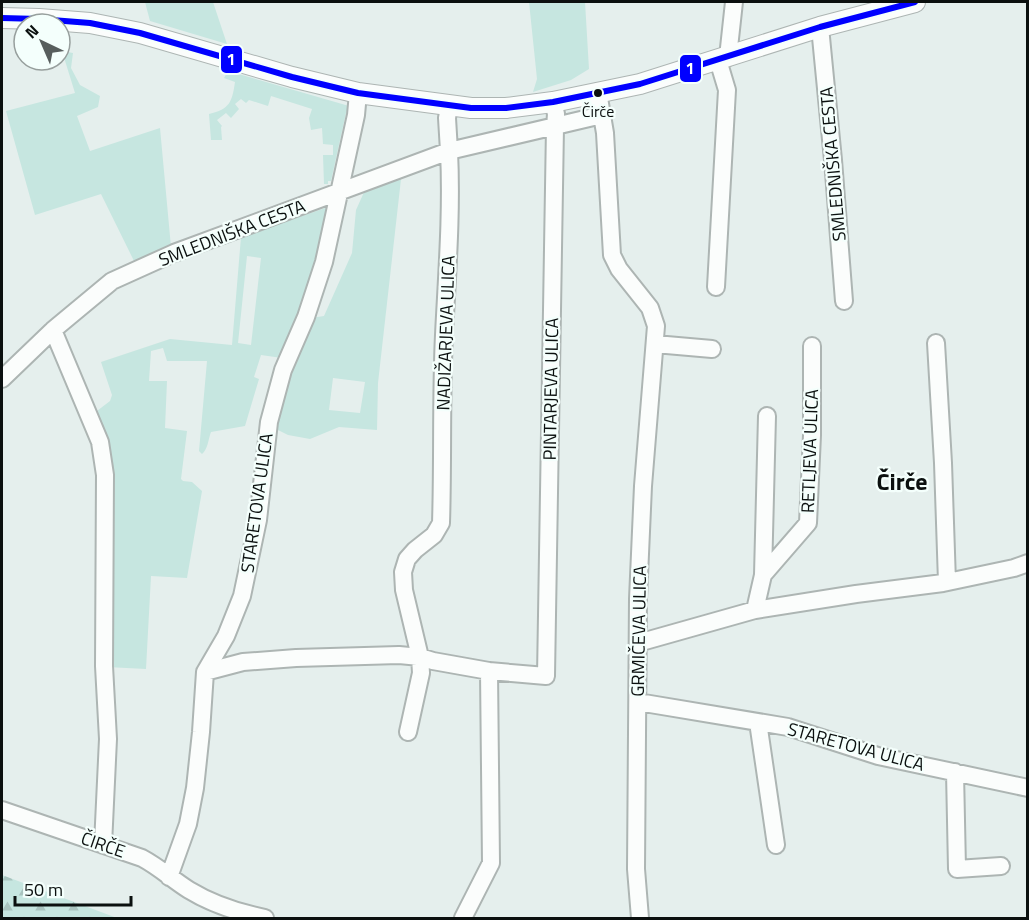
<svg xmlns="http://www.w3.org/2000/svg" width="1029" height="920" font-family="'Titillium Web',sans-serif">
	<defs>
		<pattern id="forest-firs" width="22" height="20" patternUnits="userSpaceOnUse" patternTransform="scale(1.5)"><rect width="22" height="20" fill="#c6e6e0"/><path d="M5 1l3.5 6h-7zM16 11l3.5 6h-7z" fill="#a9c4bf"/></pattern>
	</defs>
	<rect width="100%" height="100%" fill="#e5efed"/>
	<path fill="#c6e6e0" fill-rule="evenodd" d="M145,2H213L227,44L150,21Z
		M529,2H585L589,69L571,80L533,92L537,79Z
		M62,51L73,53L71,68L80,85L100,96L98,107L77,116L90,151L160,128L171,247L135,263L101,194L35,215L6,111L75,93Z
		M228,71L349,106L346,113L331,181H328V184H324L323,155H333V145L323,144L322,128L311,130L309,118L312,109L271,96L268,106L249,100L246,103L241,99L235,104L239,109L231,118L226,113L217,120L222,126L221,127L222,140H211L209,114C230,109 232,102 235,82L224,78Z
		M401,179L378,383L377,430L339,427L310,439L288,435L274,428L276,404L311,318L324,316L352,253L356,210L365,190ZM333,378L365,382L360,413L329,410Z
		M331,206L303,308L282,358L261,355L254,377L259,379L245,426L211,432C208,440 208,449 202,454L199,451L207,361H167L163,348L151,351L149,381H167L165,428L187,431L181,479L183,481L192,482L202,491L187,578L151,576L146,669L107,667V479L93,414L110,401L112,395L101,362L170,339L232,345L241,237ZM247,256L261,258L251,345L238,343Z"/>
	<path fill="url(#forest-firs)" d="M2,875L117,918H2Z"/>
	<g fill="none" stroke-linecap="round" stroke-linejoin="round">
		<g stroke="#adb5b3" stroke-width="20">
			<path id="minor" d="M820,27L833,160L844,301
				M728,57L734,2
				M598,92L605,133L612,255L619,269L650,308L656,326L643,486L638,599L636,869L640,918
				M358,93L356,115L324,262L306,317L283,370L269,422L258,520L242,596L226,636L205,672L243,662L296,658L399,655L420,657L433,661L489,671L546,676L555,127L556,114L553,102
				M716,287L727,90L718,60
				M53,330L100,442L105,475L104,666L108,739L103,845
				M936,343L943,463L947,582
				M655,344L712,349
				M2,379L53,330L112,281L174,253L449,151L447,118L449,106
				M763,575L808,523L812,435V346
				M755,610L763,575L767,416
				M638,643L755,610L856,594L943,583L1014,568L1028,563
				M638,702L788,727L878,756L1028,788
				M758,722L776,845
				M408,732L421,673L420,657L404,590L403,572L407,559L415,550L434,535L441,523C443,460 441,397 444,335C447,274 452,212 449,151L602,115
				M955,772L957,869L1001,866
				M2,810L142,858C159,867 173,880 189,890C212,904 240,913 265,918
				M169,877L188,824L195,788L201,732L205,672
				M463,918L491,863L489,671"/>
		</g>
		<g stroke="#adb5b3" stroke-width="22">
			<path id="tertiary" d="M2,18L39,19L90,23L140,33L292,77L358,93L471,108H506L553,102L640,84L820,27L915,2"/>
		</g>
		<use href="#minor" stroke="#fbfdfc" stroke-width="16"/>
		<use href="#tertiary" stroke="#fbfdfc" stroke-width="20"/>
		<g stroke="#f4fffc" stroke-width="10">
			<path id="bus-1" d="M2,18L39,19L90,23L140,33L292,77L358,93L471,108H506L553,102L640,84L820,27L915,2"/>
		</g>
		<use href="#bus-1" stroke="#00f" stroke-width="6"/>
	</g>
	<circle fill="#0b100f" stroke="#f4fffc" stroke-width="2" cx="598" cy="93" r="5"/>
	<g text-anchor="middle" stroke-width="4.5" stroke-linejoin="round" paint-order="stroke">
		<g font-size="16" fill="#0b100f" stroke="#f4fffc">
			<text x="598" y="117">Čirče</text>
		</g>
		<g font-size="18" fill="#0b100f" stroke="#f4fffc">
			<text transform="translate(833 164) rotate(-95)" y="6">SMLEDNIŠKA CESTA</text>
			<text transform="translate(232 233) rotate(-21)" y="6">SMLEDNIŠKA CESTA</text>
			<text transform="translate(446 333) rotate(-88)" y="6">NADIŽARJEVA ULICA</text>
			<text transform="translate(551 389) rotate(-89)" y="6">PINTARJEVA ULICA</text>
			<text transform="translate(810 451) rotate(-88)" y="6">RETLJEVA ULICA</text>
			<text transform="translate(257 503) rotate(-82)" y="6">STARETOVA ULICA</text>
			<text transform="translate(639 631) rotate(-89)" y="6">GRMIČEVA ULICA</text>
			<text transform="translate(856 747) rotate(15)" y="6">STARETOVA ULICA</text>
			<text transform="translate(103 845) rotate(19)" y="6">ČIRČE</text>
		</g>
		<g font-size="24" font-weight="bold" fill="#0b100f" stroke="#f4fffc">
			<text x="902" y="490">Čirče</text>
		</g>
	</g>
	<g stroke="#f4fffc" stroke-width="2">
		<rect x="220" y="45" width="23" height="29" rx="6" fill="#00f"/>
		<rect x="679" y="54" width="23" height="29" rx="6" fill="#00f"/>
	</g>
	<g font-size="16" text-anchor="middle" font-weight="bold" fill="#fff">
		<text x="231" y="65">1</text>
		<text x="690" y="74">1</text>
	</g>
	<rect width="1029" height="920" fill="none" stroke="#0b100f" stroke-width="6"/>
	<g transform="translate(42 42) rotate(316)"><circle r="28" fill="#f4fffc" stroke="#979f9d" stroke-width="1.5"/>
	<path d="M0-4.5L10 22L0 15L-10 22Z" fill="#575e5d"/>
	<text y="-9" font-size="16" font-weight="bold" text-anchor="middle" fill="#0b100f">N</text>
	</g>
	<path d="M15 896v9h116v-9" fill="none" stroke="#0b100f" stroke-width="3"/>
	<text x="24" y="896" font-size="18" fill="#0b100f" stroke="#f4fffc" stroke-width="4.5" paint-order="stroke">50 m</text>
</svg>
